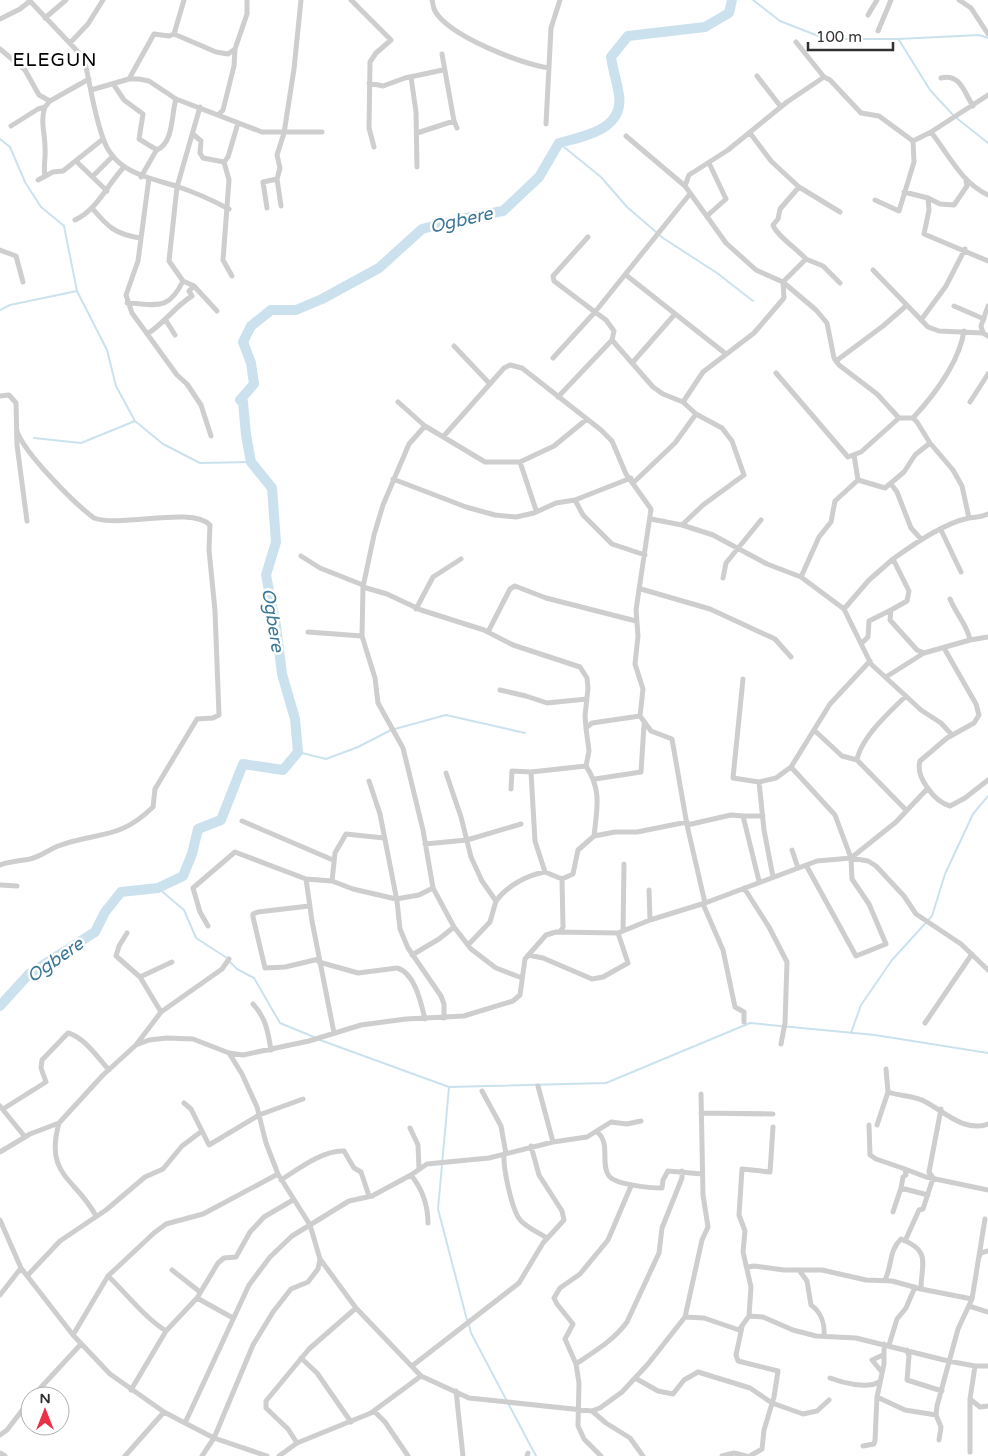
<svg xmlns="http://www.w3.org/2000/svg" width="988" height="1456" font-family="'Varela Round',sans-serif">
	<rect width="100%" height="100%" fill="#fff"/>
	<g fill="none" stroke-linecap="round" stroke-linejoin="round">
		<path stroke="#cbe2ee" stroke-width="2" d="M753,0L780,21L826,39H898L979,35L988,38
			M899,40L930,90L954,116L988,143
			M0,139L10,147L25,182L41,207L64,226L77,291L107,350L116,386L135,421L163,444L200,463L251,462
			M559,143L601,177L627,207L663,238L717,273L753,301
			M0,310L10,305L77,291
			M34,438L81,443L135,421
			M298,752L326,759L358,747L391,730L446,715L525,733
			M158,888L184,910L196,938L227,958
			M230,962L237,969L254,978L280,1023L314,1037
			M851,1033L861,1005L892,960L932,916L945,874L973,814L988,796
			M320,1040L449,1087L606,1083L750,1023L875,1035L988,1053
			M449,1087L438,1209L467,1320
			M469,1325L471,1333L536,1456"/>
		<path stroke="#cbe2ee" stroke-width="10" d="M0,1006L29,974L95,932L105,912L121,892L158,888L183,876L192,854L198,829L221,820L243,764L283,770L298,752L295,719L282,674L276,626L266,575L276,542L272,488L251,462L246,435L243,402L240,400L254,384L251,363L243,342L251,326L271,310H296L322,299L379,268L422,229L460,219L503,211L539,177L559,143C584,136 624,130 619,95C617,82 613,70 611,57L628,36L705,27L729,13L732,0"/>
		<path stroke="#cecece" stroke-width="5" d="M29,0L80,54L85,63C91,88 94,114 103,138C114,172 146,177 176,186C194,192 212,200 229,209
			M351,0L391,40L376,53L370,62L369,128L374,147
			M432,0C433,3 433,8 435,11C449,36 521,64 549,68
			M959,0L971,8L988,34
			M868,15L877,0
			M45,18L66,0
			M0,19L20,9L30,1
			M878,31L891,0
			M174,34L184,0
			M796,42L824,77L830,80L861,113L879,116L913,141
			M70,43L88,24L103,0
			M0,49L25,70L39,95L50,101
			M442,54L454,121L457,128
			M757,76L781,107
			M411,77L416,112L417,167
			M824,77L787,102L728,150L689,175L685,186L726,243L756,270L783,282L816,310L827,323L834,358L839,365L877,394L899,418H913L917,422L930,443L953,470L962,486L969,518
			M941,78C960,73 964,92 973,106
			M129,79L154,34L169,36L174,34L216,52L228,54L235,49
			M369,83L383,86L405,78L443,70
			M114,85L124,100L143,114L139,139L157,150C174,142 171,115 176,99
			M91,90L129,79H139L149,81L176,99L262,132H322
			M45,107C40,121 45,133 45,148C46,158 43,166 45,176
			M200,107L177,187L169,261L183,281L194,286L217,311
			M219,114L223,110L234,66L235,49L247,14V0
			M546,124L551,28L560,0
			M11,126L38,109L45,107L50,101L89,79
			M931,132C949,155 961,182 988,195
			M417,133L454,121
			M750,133L771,161L799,187L840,212
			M193,134L201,141L200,153L203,158L224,162
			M626,136L685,186
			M913,141L931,132L988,95
			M77,162L107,191
			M93,176L113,156
			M141,177L157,149
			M149,178L138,261L126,295L132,313L177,375L187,384L201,405L211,436
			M38,180L53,172L63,171L103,139
			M904,192L928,198L929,210L924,234L988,261
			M928,198L940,204L954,205L967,186L966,181
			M875,200L899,211L914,162L913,141
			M281,206L277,179L280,168L277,155L284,133L294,69L301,0
			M92,208C108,227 115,234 140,238
			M267,208L263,182L277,179
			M707,216L726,199L709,163
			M75,220C98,209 107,185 124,167
			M0,250L16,256L23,282
			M806,259L823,266L840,283
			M873,270L928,327L939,331L983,333L988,336
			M626,275L726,354
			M232,276L223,260L229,180L224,162L228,157L238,123
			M127,303C156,304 168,312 183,281
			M954,306L984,319
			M165,319L175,335
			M921,320L946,286L965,249
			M983,333L981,326L988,306
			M147,334C164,324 174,307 192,296L189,291L194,286
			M612,340L653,387L663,394L683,402
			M454,346L489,383
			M553,358L595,312L554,281L553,276L588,237
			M836,361L883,326L906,306
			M633,362L675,314
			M776,373L848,457L861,452L899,418
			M0,396L9,395L16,403L17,445L27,521
			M558,397L612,340L614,331L606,320L595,312L689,195
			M398,402L425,426L485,462H520L554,446L587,419
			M970,402L988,374
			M913,418C935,394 959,363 964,331
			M425,426L409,444L383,505L374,535L363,587L362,636L375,678L378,703L403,748L423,830L433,888L454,927L471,949L496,968L522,978
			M443,437L504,368L510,365L522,368L601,430L612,441L626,474L651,509L636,610L638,636L635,664L643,689L640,716L651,731L672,739L687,825L705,903
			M854,455L858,480L885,488L904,472L915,455L930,443
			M520,462L536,510
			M393,479L466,507L495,515L516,517L534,513L556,503L575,500L631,478
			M634,482L675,443L696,414L683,402L703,372L754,333L784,298L783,282L806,259C797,249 776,235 773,225L778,219L780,209L799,187
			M891,484L897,492L911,528L921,539
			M575,500L583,515L612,544L645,555
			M651,519L682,525L703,505L744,475L732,441L722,428L696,414
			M682,525L713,535L767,564L801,577L844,609L869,580L893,559
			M941,530L961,572
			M301,556L320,568L363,585
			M801,577L819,537L831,522L835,501L858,480
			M723,578L726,563L761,520
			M363,587L387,594L421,610L484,630L513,645L580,667L587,678L588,688L585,716L586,728
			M641,589L710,609L775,639L791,657
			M950,599C956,614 968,626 970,640L924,653L917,650L890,620L891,610L907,601L909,591L893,559C914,544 944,523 969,518C976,517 981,517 988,514
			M416,609L433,577L461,559
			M844,609L871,664L921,710L941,723L952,735
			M308,632L362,636
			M488,632L510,589L515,586L546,598L636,621
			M970,640L988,637
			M862,643L868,637L869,621L891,610
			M944,648L976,704L979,715L974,723L947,738L920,761C915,777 935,802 950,806L965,798L988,780
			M886,677L924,653
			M743,679L733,778L759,782L776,778L791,767L830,704L870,661
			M500,690L526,696L547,703L587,699
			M814,730L842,756L857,760L906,810
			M857,760C861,738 890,711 906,696
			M791,767L835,815L851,858L852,879L869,904L886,944L856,956L806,865
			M446,773L461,817L471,857L482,881L496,901L490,922L468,945
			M595,779L641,772L644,725
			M369,781L380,814L397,901L400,929L408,948L441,996L444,1004V1018
			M759,782L764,830L773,877
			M511,789L512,771L531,772
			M743,816H763
			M242,821L333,860
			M687,825L731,815L743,816L759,881
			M594,836C597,808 602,790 586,766L589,751L586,728L592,723L640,716
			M425,844L467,840L521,824
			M792,850L798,868
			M851,858L896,822L928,788
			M0,865C10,861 19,861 30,859C40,857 48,850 58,846C98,831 118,841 153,807L155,789L197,719L213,718L219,715L215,611L209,550L210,525C191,506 123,528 94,518C75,504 24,453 17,431
			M545,872L562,879L563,927L560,932
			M306,879L312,921L334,1033
			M562,879L573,874L578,850L594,836L615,832H637L687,822
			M332,881L335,853L346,834L384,838
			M0,885L17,886
			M744,888L769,927L787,962L785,1023L781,1044
			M649,890L650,920
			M496,901C507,886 527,875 545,872L535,841L531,772L586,766
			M703,904L723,950L735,1007L744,1012V1022
			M309,906L258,912L253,914V917L265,968L285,967L319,959
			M208,926L200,912L193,888L235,852L306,879L332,881L353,889L396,899L419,895L433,888
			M623,931L624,864
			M127,933L119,946L116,956L140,977L161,1012
			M412,955L439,939L454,927
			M528,955L543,958L592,979L603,977L628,963L618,933
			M319,962L358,973L397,968C415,973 421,1003 425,1019
			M140,977L172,962
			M253,1004C266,1018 268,1032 271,1050
			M925,1023L972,954
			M136,1045L161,1012L222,969L229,959
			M229,1053L242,1074L257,1107L266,1143L278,1174L310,1225L320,1259L356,1308L421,1376L469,1398L592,1411L600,1408L622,1392L648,1364L685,1317L702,1240L708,1227L703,1195L701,1094
			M538,1086L553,1142
			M482,1091L501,1126L506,1154
			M888,1092C899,1096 910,1095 922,1100C943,1110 963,1133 988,1124
			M184,1103L191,1109L209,1145L259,1115L303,1099
			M0,1106L25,1137
			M3,1109L46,1082L41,1068L42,1060L68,1033C84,1037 98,1058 109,1070
			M701,1113L773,1114
			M59,1123C44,1176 76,1178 96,1216
			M869,1125L870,1155L876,1159L905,1169L906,1175L903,1177L901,1188L928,1195
			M877,1125L888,1092L886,1069
			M410,1128L418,1145L419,1168
			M597,1132C611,1142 600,1165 609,1176C616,1185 652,1188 662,1188L663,1180L668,1171L702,1174
			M0,1152L30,1134L59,1123L103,1075L136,1045L149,1040L167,1038L193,1039L229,1053L243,1055L309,1041L361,1025L406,1019L464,1016L513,1001L520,995L525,959L546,935L556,932L618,933L650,920L705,903L817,861L851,858L868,861L876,866L904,896L916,914L961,944L988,970
			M504,1154C503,1168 512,1212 521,1221C528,1228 539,1233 547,1238
			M905,1169L926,1177L988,1190
			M411,1175C423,1190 428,1205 428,1223
			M281,1180C298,1169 323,1150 344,1151L354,1168L361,1172L369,1196
			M893,1212L901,1188
			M0,1220L21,1268L73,1335L110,1374L164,1412L185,1423L214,1438L267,1456
			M905,1241L919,1210L923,1209L933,1178L929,1172L941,1109
			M979,1257L981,1253L988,1251
			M748,1267L754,1266L784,1270H822L866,1280L892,1281L921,1289
			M172,1270L200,1292
			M799,1270L807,1281L811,1305C821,1312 825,1324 824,1336
			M27,1276L60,1241L106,1210L145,1177L163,1169L182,1146L202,1131
			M108,1276C127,1294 144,1317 166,1331
			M885,1280C892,1266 889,1250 901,1239C932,1251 921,1264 921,1289L972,1299
			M0,1295L21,1268
			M197,1298L233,1318
			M969,1306L988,1312
			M749,1316L751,1287L743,1252L745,1231L739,1215L742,1169L770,1172L773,1127
			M685,1317L704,1318L739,1330L749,1316L763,1317L793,1330L816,1336L856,1338L948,1361L975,1366H988
			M742,1327L736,1355L738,1361L778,1371L774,1397L764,1430L762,1449L750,1456
			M73,1335L108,1276L154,1233L166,1224L203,1214L278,1174
			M889,1345L897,1319L906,1308L915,1287
			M907,1350L909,1356L907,1380L942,1391
			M301,1358L317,1373L351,1422
			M576,1364C595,1351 613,1341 627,1322L659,1253L662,1228L682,1178V1171
			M412,1366L519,1283L543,1243L564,1220L562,1211L539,1175L531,1146
			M881,1371L872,1360L883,1355
			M635,1378L658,1391L673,1394L684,1380L698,1372L750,1388L772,1403L803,1414L817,1411L829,1400
			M830,1378C843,1383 867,1389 879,1382
			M131,1390L166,1331L197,1298L218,1263L224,1258L236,1257L250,1232L264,1217L293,1200
			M456,1391L463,1456
			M33,1396L81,1344
			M877,1397L905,1410L936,1415
			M970,1399L980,1407L988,1406
			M374,1411L385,1422L408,1456
			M592,1411L606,1423L630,1438L643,1456
			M185,1423L249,1285L270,1257L292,1236L349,1201L372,1196L411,1175L427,1164L489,1158L553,1142L587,1137L611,1122L627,1124L641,1121
			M0,1435L7,1430L30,1400
			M939,1440L941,1427L936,1415L937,1406L958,1329L972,1299L985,1219
			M297,1443L288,1429L266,1408V1401L309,1349L356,1308
			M863,1446L874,1444L875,1440L877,1397L884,1364V1344
			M970,1452V1399L975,1366
			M0,1453L5,1456
			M125,1456L164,1412
			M202,1456L214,1438L253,1345L273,1312L291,1289L308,1282L318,1269L320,1259
			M279,1456L297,1443L371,1413L421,1376
			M527,1456L528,1453
			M601,1456L584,1439L578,1426L579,1383L576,1364L565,1339L573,1324L557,1304L554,1298L560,1288L580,1274L608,1240L631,1186
			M722,1456L734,1453L746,1456"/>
	</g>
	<g text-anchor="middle" stroke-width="5" stroke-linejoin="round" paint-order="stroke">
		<g font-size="18" font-style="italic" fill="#3b7797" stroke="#fff">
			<text transform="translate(461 220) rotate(-13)" y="6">Ogbere</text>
			<text transform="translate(273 620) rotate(81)" y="6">Ogbere</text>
			<text transform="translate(55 960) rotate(-35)" y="6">Ogbere</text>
		</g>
		<g font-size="19" letter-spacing="1" fill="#000" stroke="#fff">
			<text x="55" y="66">ELEGUN</text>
		</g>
	</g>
	<g transform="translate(45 1411)"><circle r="24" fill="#ffffff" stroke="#adadad"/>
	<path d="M0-4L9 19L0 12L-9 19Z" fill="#eb3046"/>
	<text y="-8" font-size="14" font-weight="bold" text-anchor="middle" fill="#313131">N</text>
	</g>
	<path d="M808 42v8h85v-8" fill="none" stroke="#313131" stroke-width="2.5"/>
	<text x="816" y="42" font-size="15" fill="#313131" stroke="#ffffff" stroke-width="4" paint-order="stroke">100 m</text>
</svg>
